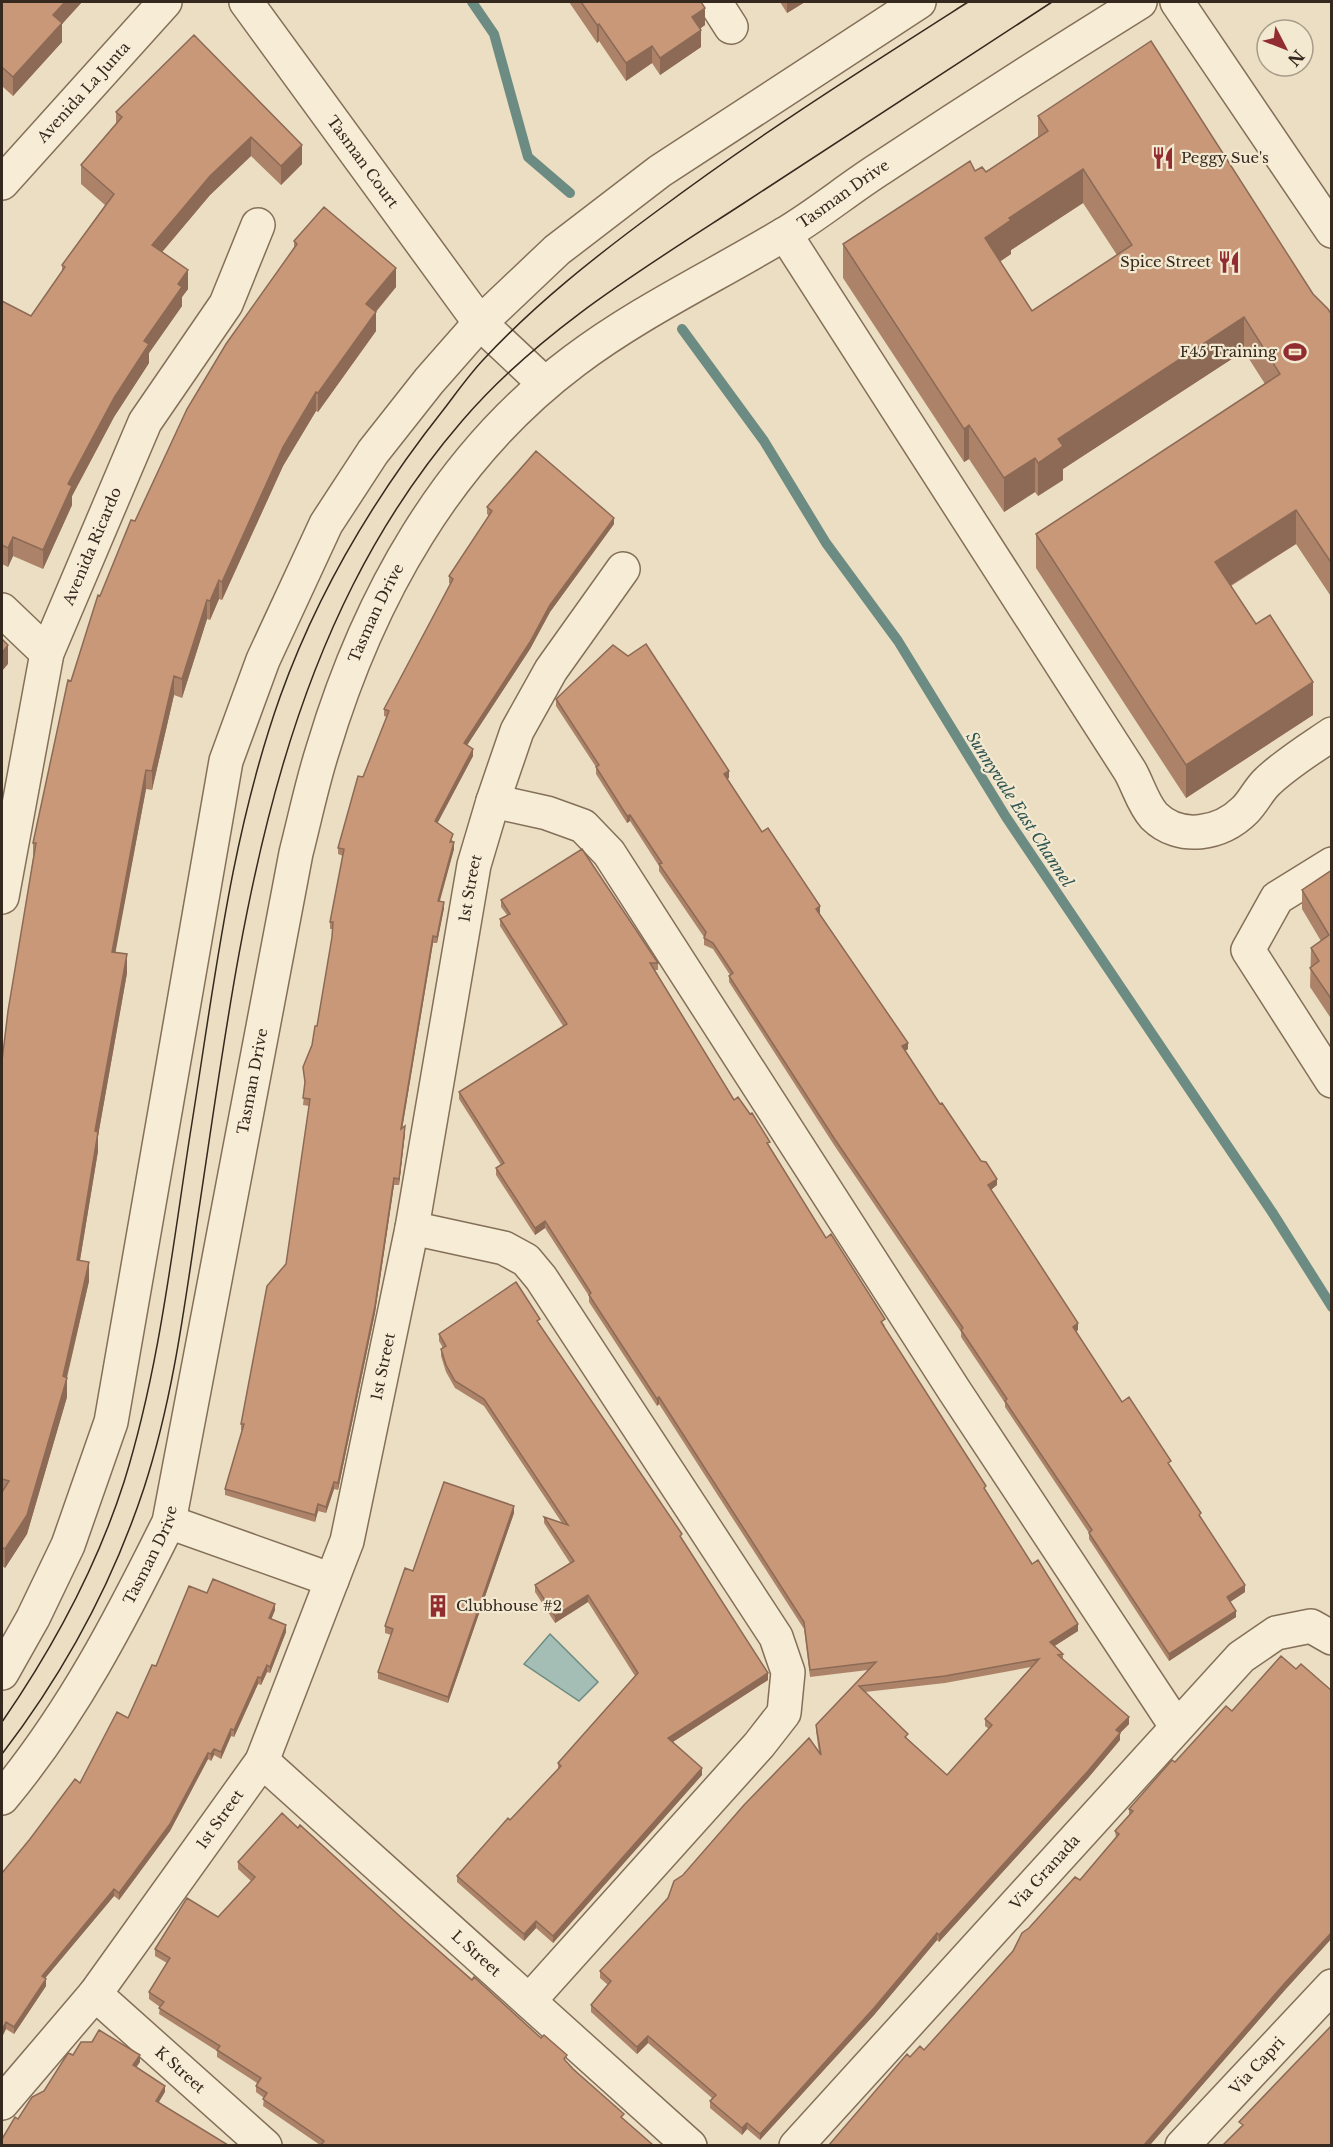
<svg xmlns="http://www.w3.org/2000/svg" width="1333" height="2147" font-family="'Libre Baskerville',serif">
	<rect width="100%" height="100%" fill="#ecdec2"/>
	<path fill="#a4beb6" stroke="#6c8c83" stroke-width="1.5" d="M550,1634L598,1682L579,1701L524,1664Z"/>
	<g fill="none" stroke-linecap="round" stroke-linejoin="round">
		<path stroke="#6c8c83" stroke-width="10" d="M472,2L494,34L528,157L570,193
			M682,329L764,441L826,543L898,641L1006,817L1272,1212L1332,1307"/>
		<g stroke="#84705a" stroke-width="36">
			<g id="minor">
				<path id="s1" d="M246,2L480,323L545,384"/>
				<path d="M715,2L731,27"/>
				<path d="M1177,2L1332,231"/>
				<path id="s2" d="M2,183L165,2"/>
				<path d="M785,234L1130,771C1138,785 1143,804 1154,816C1180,842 1221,834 1245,810C1254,801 1259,789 1268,781C1287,763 1310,749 1332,734"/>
				<path d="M2,610L47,653"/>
				<path d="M493,801L547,813L583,826L609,853L954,1390L1176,1726"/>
				<path d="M1332,864L1277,898L1248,950L1332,1081"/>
				<path id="s3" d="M2,897L47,653L145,422L226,304L258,225"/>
				<path d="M412,1228L504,1248L526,1260L541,1278L776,1637L788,1672L784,1713L759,1745L529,2001"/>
				<path d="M169,1522L332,1580"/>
				<path d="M2,1673L33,1618L68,1545L111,1422L226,761L263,660L326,524L373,452L429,381L480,323L557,250L660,171L919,2"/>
				<path id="s4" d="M262,1761L690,2146"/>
				<path id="s5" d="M2,1798C72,1714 121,1619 169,1522L296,853C305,818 312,783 323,749C368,599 446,457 574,361C639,312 713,277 783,235C817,215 848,189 881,168C967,111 1053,56 1140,2"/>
				<path id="s6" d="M95,1994L265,2146"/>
				<path id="s7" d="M2,2103L95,1994L262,1761L347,1541L412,1228L474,865L493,801L517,731L551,670L623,569"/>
				<path id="s8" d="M796,2146L1241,1657L1276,1633L1311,1626L1332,1638"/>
				<path id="s9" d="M1182,2146L1332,1986"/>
			</g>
		</g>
		<use href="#minor" stroke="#f7ecd5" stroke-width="33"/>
		<path stroke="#35281e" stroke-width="1.5" d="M2,1722C53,1648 96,1569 124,1482C159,1370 172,1251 190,1135C214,987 230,838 280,697C318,591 375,496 444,409C457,392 469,375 483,360C535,304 596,256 657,211C757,136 863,69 968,2
			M2,1754C64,1673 112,1585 144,1488C172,1402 184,1311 197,1222C240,941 268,646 462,421C540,330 644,268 744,203C847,136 950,69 1052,2"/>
	</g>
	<path fill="#ac8368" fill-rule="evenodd" d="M2,2H82L62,24V42L13,96L3,87Z
		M569,2H701L705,25L700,29L701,47L660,75L652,63L626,81L599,41L597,43Z
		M780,2H805L787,13Z
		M194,35L302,164L281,185L251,156L210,195L162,252L188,289L182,297V306L149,353V363L114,417L72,496V505L43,569L13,556L8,567L2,564V301L31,316L62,272V265L105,205L81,184V165L116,124V112Z
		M1038,116L1313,294L1332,315V598L1296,544L1231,586L1313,715L1186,798L1036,568V534L1265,384L1244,351L1063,469V480L1038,496L1035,492L1004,512L969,459L964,462L843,278V244L975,171L986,172L1038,137ZM1083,203L1117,255L1032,311L1000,261L1011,254V250Z
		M294,241L396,287L376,312V331L318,412L316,411L283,466L222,600L219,599L210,620L207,619L182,698L174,695L152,790L146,789L115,952L127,973L98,1136V1151L80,1260L89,1281L67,1378V1397L27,1534L5,1568L2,1566V1061L33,858V843L71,681L100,596L135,521L294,248Z
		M487,507L614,524L550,612L530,649L467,745L473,756L437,823L453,841L454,849L439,901L444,908L437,943H433L402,1129L405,1133L399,1185H394L375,1313L338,1490L334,1489L326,1513L318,1511L315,1522L225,1495V1489L242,1431L241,1430V1424L286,1264L309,1106L303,1105L305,1085L303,1067L312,1045L317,1026L332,937V929H330V922L343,856L338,854V848L387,717L384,716V709L450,584L449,583V576L489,516L487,514Z
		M556,699L729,778L727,779L762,832L820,913H819L908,1049L905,1051L940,1104L997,1185L991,1190L1078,1330L1076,1331L1122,1402L1171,1467L1245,1592L1230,1602L1236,1617L1169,1661L1089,1539V1533L1005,1407V1403L961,1337V1332L834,1145L729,982V976L730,975L713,949L704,945V937L659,871V866L630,821L627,823L596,774V767L556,706Z
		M1332,870V1020L1310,987L1311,948L1321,941L1302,909V890Z
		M501,900L658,963V970H655L734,1100L770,1147L826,1238L885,1326H884L986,1491L1032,1564L1078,1631L1054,1646L1063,1654V1659L1129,1724L1120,1733V1740L1088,1778L939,1942L937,1940L874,2015L760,2140L747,2129L742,2135L710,2108V2101L712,2098L648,2043L637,2054L591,2012V2005L608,1985L600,1978V1971L668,1898L683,1875L819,1753L816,1731V1725L868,1670L810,1677L804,1629L659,1404L657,1406L589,1302V1296L545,1228L535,1235L496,1175V1168L501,1165L459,1099V1092L563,1026L500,926V919L507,915L501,907ZM1031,1667L985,1719V1726L989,1729L947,1775L908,1739L865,1692L945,1683Z
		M540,1325L682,1540L768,1680L673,1742L702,1775L553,1943L536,1928L524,1941L457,1882V1876L558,1769V1763L635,1676L588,1602L555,1623L535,1592V1585L570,1563L544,1523V1517L562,1523L484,1406L455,1388L446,1372L441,1356V1349L443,1348L439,1341V1334Z
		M514,1513L448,1703L378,1679V1672L391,1635L385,1633V1626L413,1571Z
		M207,1593L275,1610L271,1619L286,1632L270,1673L267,1672L261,1685L258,1684L234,1737L231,1736L221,1759L214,1755L211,1761L208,1759L170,1831L119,1900L114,1896L45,1978L46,1986L14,2034L6,2029L2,2037V1873L80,1783L128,1718L156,1666Z
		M1296,1669L1332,1691V1938L1284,1991L1150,2145H829L910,2057L924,2050L1013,1951L1029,1928L1080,1880L1116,1838L1115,1831L1129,1815V1809L1175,1762L1232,1711Z
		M238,1862L405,1921L567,2062L624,2120L653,2145H320L263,2106L264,2098L256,2092V2086L257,2083L217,2057V2051L159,2014L160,2007L149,1999V1992L167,1963L155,1956V1949L218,1917L251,1881L238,1869Z"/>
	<path fill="#8c6a55" d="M65,2H82L62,24V42L13,96V77L53,15Z
		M787,2H805L787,13Z
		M705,8V25L692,34V17Z
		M599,24V41L597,43V25Z
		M701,30V47L660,75V58Z
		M652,46V63L626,81V63Z
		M3,68V87L2,88V69Z
		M251,137V156L210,195L152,264V245L210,176Z
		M302,145V164L281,185V166Z
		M1083,169V203L1011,250V254L985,272V238L1009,218Z
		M396,268V287L366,323V304Z
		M188,270V289L182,297V306L149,353V363L114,417L72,496V505L43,569V550L68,484L144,341L178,284Z
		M376,312V331L318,412V393Z
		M1244,317V351L1063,469V480L1038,496V463L1058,439Z
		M316,392V411L283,466L222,600V582L283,447Z
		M969,425V459L964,462V429Z
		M1035,458V492L1004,512V478Z
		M1296,510V544L1215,595V562Z
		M614,518V524L550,612L530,649L464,750V743L550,605Z
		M13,537V556L8,567V548Z
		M219,580V599L210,620V601Z
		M207,600V619L182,698V679Z
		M8,645V664L2,671V653Z
		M174,676V695L152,790V771Z
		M1313,682V715L1186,798V765Z
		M473,749V756L435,828V821Z
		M146,770V789L112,971V952Z
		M729,771V778L724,781V774Z
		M630,815V821L627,823V816Z
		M454,842V849L438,908V901Z
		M444,902V908L437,943V937Z
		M820,906V913L816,916V909Z
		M433,936V943L401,1136V1129Z
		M127,954V973L98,1136V1151L77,1278V1260L95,1131Z
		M908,1043V1049L902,1053V1046Z
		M405,1126V1133L399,1185V1179Z
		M394,1178V1185L375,1313L338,1490V1483Z
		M997,1179V1185L988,1192V1185Z
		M545,1221V1228L535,1235V1228Z
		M89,1262V1281L66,1380L67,1378V1397L27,1534L5,1568V1549L63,1376Z
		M1078,1323V1330L1073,1333V1327Z
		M659,1397V1404L657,1406V1399Z
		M334,1482V1489L326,1513V1507Z
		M318,1504V1511L315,1522V1515Z
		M514,1506V1513L448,1703V1697Z
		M1245,1585V1592L1227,1604V1597Z
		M588,1595V1602L555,1623V1616Z
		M275,1604V1610L269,1625V1618Z
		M1236,1611V1617L1169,1661V1654Z
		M1078,1624V1631L1050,1649V1642Z
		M286,1625V1632L270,1673V1667Z
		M267,1665V1672L261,1685V1678Z
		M768,1673V1680L668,1745V1738Z
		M258,1677V1684L234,1737V1730Z
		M1129,1717V1724L1116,1737V1730Z
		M231,1729V1736L221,1759V1752Z
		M1120,1733V1740L1088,1778L939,1942V1935Z
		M214,1749V1755L211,1761V1754Z
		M208,1753V1759L170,1831L119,1900V1893Z
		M702,1768V1775L553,1943V1936Z
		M114,1889V1896L42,1982V1976Z
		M536,1921V1928L524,1941V1934Z
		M1332,1932V1938L1284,1991L1150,2145H1144L1284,1984Z
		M937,1933V1940L874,2015L760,2140V2134Z
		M46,1979V1986L14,2034V2027Z
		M6,2022V2029L2,2037V2030Z
		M648,2036V2043L637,2054V2047Z
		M140,2055V2062L133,2072V2065Z
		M165,2086V2092L156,2107V2101Z
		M747,2123V2129L742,2135V2128Z"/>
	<path fill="#c89879" stroke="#8c6a55" stroke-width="1.5" fill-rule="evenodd" d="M2,2H65L53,15L62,23L13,77L3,68L2,69Z
		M581,2H701L705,8L692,17L701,30L660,58L652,46L626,63L599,24L597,25Z
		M194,35L302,145L281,166L251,137L210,176L152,245L188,270L178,284L182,287L144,341L149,344L114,398L68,484L72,486L43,550L13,537L8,548L2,545V301L31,316L65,267L62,265L114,194L81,165L122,117L116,112Z
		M1151,41L1313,294L1328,309L1332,315V564L1296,510L1215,562L1256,624L1270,615L1313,682L1186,765L1036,534L1280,374L1244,317L1058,439L1063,446L1038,463L1035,458L1004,478L969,425L964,429L843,244L970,161L975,171L982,167L986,172L1048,131L1038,116ZM1083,169L1132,245L1032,311L985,238L1011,220L1009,218Z
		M324,207L396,268L366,304L376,312L318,393L316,392L283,447L222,582L219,580L210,601L207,600L182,679L174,676L152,771L146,770L112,952L127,954L95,1131L98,1132L77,1260L89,1262L63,1376L67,1378L27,1515L5,1549L2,1547V1492L9,1481L2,1479V1061L8,1011L36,843H33L68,680L71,681L98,595L100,596L131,520L135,521L187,409L226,344L297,244L294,241Z
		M536,451L614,518L550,605L530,642L464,743L473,749L435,821L453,834L450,842H454L438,901L444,902L437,937L433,936L401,1129L405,1126L399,1179L394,1178L375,1306L338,1483L334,1482L326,1507L318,1504L315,1515L225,1489L244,1424H241L267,1286L286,1264L310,1099L303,1098L305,1082L303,1067L312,1045L315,1026H317L332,937L333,922H330L344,849L338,848L358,776L363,777L389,711L384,709L453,579L449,576L492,511L487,507Z
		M2,639L8,645L2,653Z
		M646,644L729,771L724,774L762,832L768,828L820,906L816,909L908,1043L902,1046L940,1104L942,1103L981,1161L986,1162L997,1179L988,1185L1078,1323L1073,1327L1122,1402L1129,1397L1171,1461L1168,1463L1201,1513L1199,1515L1245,1585L1227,1597L1236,1611L1169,1654L1089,1533L1092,1530L1005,1401L1007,1399L961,1330L963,1328L834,1138L729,976L733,973L713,943L704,938L706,932L659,864L662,863L630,815L627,816L596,767L599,765L556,699L613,645L628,656Z
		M582,849L658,963H650L734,1100L738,1097L750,1114L752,1113L770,1142L767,1143L826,1238L831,1234L885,1319L881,1322L986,1486L984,1488L1032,1564L1038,1560L1078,1624L1050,1642L1063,1654L1058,1655L1129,1717L1116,1730L1120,1733L1088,1771L939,1935L937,1933L874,2008L760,2134L747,2123L742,2128L710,2101L716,2095L648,2036L637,2047L591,2005L611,1981L600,1971L668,1898L674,1881L683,1875L744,1805L809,1738L821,1755L816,1725L876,1662L810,1670L804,1622L659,1397L657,1399L589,1295L591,1293L545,1221L535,1228L496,1168L504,1163L459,1092L567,1024L500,919L510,914L501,900ZM1039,1659L985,1719L992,1725L947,1775L905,1737L908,1734L859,1686L945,1676Z
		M1332,870V1000L1310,968L1319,961L1311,948L1329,935L1302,890Z
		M516,1282L540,1319L537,1321L682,1534L680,1536L768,1673L668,1738L702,1768L553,1936L536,1921L524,1934L457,1876L508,1818L510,1820L561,1766L558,1763L638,1673L588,1595L555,1616L535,1585L574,1561L544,1517L568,1525L484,1399L455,1381L446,1365L441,1349L446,1346L439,1334Z
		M444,1482L514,1506L448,1697L378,1672L393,1629L385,1626L405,1568L413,1571Z
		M213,1579L275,1604L269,1618L286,1625L270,1667L267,1665L261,1678L258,1677L234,1730L231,1729L221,1752L214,1749L211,1754L208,1753L170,1824L119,1893L114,1889L42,1976L46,1979L14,2027L6,2022L2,2030V1873L30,1839L75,1779L80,1783L117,1712L128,1718L152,1665L156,1666L189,1586L207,1593Z
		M1281,1656L1296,1669L1301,1664L1332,1691V1932L1284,1984L1144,2145H829L907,2054L910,2057L920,2046L924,2050L1013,1951L1022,1933L1029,1928L1075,1877L1080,1880L1119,1834L1115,1831L1133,1811L1129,1809L1172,1760L1175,1762L1226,1706L1232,1711Z
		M282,1813L298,1828L300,1825L405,1921L472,1980L474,1977L541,2038L544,2035L567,2055L564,2059L573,2069L624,2114L621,2117L653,2145H321L324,2141L263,2099L267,2093L256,2086L261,2078L217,2050L220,2046L159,2008L164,2002L149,1992L170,1958L155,1949L187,1898L218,1917L255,1877L238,1862Z
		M1332,2025V2145H1223L1243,2125L1239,2122Z
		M99,2030L140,2055L133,2065L165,2086L156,2101L228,2145H2V2139L15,2117L18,2119L32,2097L44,2091L68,2053L73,2055L81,2042H92Z"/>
	<defs>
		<g id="restaurant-bare" transform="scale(1.8)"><path d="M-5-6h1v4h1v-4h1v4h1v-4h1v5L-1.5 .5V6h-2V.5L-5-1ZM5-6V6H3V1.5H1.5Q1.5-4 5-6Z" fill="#912d30" stroke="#f3e9d1" stroke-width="2.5" paint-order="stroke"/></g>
		<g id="stadium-bare" transform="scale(1.8)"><path d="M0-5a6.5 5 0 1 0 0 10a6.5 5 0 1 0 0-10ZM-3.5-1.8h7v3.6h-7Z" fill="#912d30" stroke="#f3e9d1" stroke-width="2.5" paint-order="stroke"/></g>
		<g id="building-bare" transform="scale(1.8)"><path d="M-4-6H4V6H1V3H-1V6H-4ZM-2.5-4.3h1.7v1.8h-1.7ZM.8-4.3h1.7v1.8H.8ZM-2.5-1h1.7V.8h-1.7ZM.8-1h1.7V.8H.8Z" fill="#912d30" stroke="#f3e9d1" stroke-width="2.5" paint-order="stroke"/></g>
	</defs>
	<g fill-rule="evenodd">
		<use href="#restaurant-bare" x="1163" y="158"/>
		<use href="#restaurant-bare" x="1229" y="262"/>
		<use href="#stadium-bare" x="1295" y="352"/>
		<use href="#building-bare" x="438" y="1606"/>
	</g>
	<g text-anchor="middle" stroke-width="4.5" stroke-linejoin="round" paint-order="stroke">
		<g font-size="15" fill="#35281e" stroke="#f3e9d1">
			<text dy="5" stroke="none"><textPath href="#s2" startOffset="122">Avenida La Junta</textPath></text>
			<text dy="5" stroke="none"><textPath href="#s1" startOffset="198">Tasman Court</textPath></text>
			<text dy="5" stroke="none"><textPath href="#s5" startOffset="1899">Tasman Drive</textPath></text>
			<text dy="5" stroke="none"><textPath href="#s3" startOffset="364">Avenida Ricardo</textPath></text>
			<text dy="5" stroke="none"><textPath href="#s5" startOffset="1258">Tasman Drive</textPath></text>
			<text dy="5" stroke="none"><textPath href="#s7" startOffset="1330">1st Street</textPath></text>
			<text dy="5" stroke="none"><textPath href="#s5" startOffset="772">Tasman Drive</textPath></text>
			<text dy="5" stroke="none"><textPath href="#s7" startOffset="844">1st Street</textPath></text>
			<text dy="5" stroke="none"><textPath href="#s5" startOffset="286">Tasman Drive</textPath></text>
			<text dy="5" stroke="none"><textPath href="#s7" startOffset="358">1st Street</textPath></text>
			<text dy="5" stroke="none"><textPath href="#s8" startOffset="370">Via Granada</textPath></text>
			<text dy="5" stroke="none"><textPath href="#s4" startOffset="288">L Street</textPath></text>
			<text dy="5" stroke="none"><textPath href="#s9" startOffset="110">Via Capri</textPath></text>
			<text dy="5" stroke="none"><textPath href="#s6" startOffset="114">K Street</textPath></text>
		</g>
		<g font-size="15" fill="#35281e" stroke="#f3e9d1" text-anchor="start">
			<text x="1181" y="163">Peggy Sue's</text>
			<text x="1211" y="267" text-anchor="end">Spice Street</text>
			<text x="1277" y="357" text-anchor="end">F45 Training</text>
			<text x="456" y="1611">Clubhouse #2</text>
		</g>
		<g font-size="16" font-style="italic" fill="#2e5451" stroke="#f3e9d1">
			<text transform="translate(1020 809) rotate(57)" y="6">Sunnyvale East Channel</text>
		</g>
	</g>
	<rect width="1333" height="2147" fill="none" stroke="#35281e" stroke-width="6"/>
	<g transform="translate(1285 48) rotate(132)"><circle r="28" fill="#f3e9d1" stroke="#a79c89" stroke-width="1.5"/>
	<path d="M0-4.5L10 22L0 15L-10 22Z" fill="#912d30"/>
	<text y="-9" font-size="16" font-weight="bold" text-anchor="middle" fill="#35281e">N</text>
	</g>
</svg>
